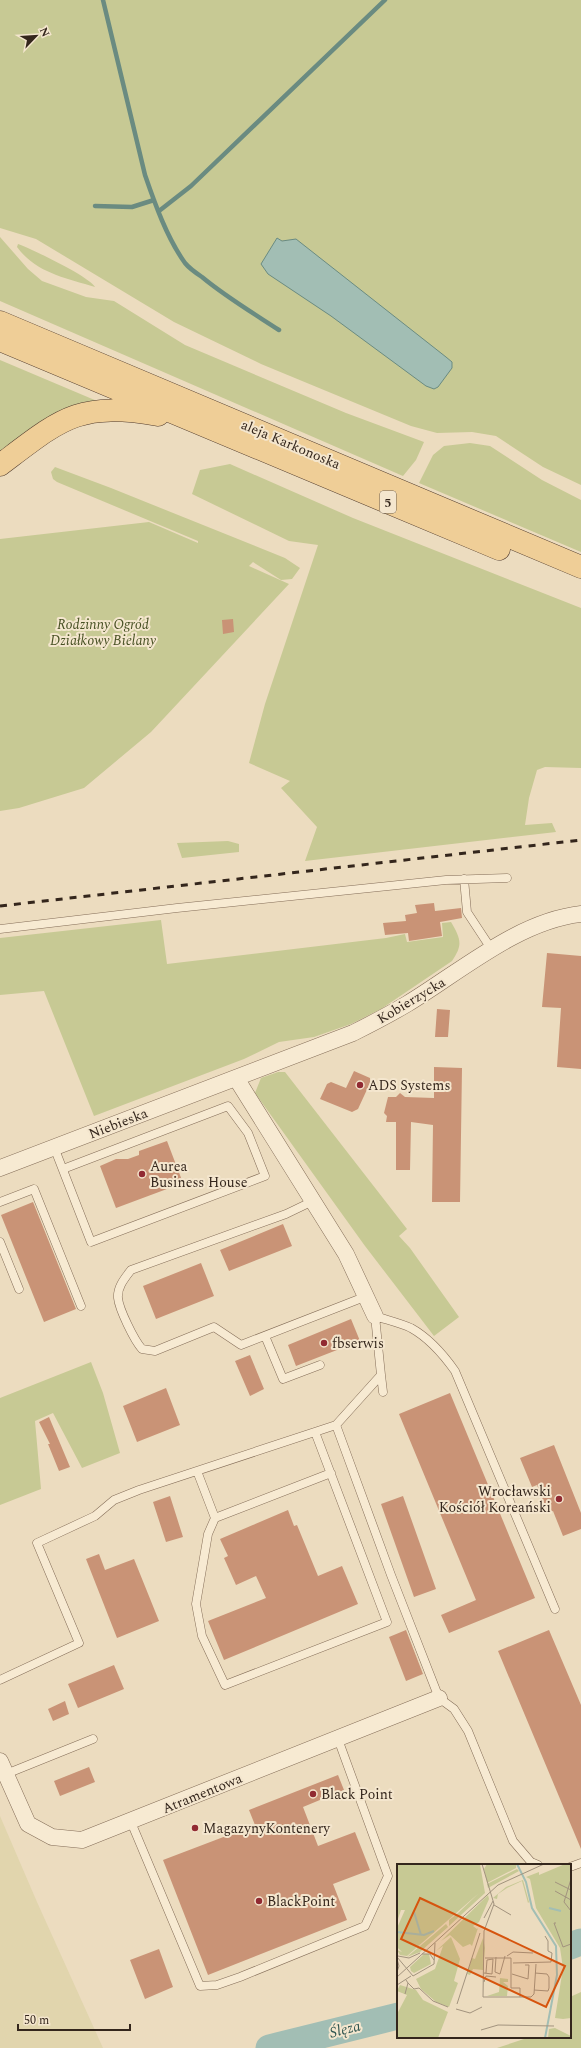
<svg xmlns="http://www.w3.org/2000/svg" width="581" height="2048" font-family="Spectral,serif">
	<rect width="100%" height="100%" fill="#ecdcbf"/>
	<path fill="#e1d5ad" d="M0,1816L37,1902L103,2048H0Z"/>
	<path fill="#c7c994" d="M0,0H581V485L543,467L496,436L472,432L437,433L411,426L261,364L174,322L36,239L0,228Z
		M0,237L28,269L42,281L86,297L114,301L185,345L346,413L424,442L416,460L403,476L0,301Z
		M18,244C32,249 90,277 95,287C66,278 36,273 17,247Z
		M0,360L97,401L0,456Z
		M470,443L490,446L542,480L581,500V552L419,483L433,455L444,446Z
		M230,464L353,518L581,608V768L545,767L537,770L529,798L525,825L552,823L556,832L305,861L317,827L281,788L290,781L249,763L265,704L318,545L289,541L192,494L200,470Z
		M55,467L111,488L285,558L300,568L292,579L281,580L253,562L249,566L289,584L151,732L84,788L19,808L0,811V539L149,522L198,543V541L57,482L53,479L51,472Z
		M228,841L239,844V852L182,858L177,843Z
		M161,920L167,964L386,938L405,934L407,942L443,937L442,923L451,922C461,939 463,945 452,961L381,1009L351,1024L314,1037L279,1042L244,1059L94,1116L44,991L0,995V938Z
		M278,1072H285L407,1229L399,1236L410,1248L459,1317L434,1336L365,1246L255,1093L261,1078Z
		M91,1362L103,1393L120,1453L82,1468L53,1413L35,1421L41,1489L0,1505V1398Z
		M581,1992V2048H497L530,2037H570V1997Z"/>
	<path fill="#a2beb4" stroke="#6a8b81" d="M277,238L282,241L296,239L446,357L452,362V368L438,387L434,389L426,386L331,316L268,274L261,264Z"/>
	<g fill="none" stroke-linecap="round" stroke-linejoin="round">
		<path stroke="#6a8b81" stroke-width="4.5" d="M103,0L145,175C155,204 167,238 185,263C189,268 196,273 202,277C226,297 253,313 279,330
			M95,206L132,207L154,200
			M159,211L191,186L385,0"/>
		<path stroke="#a2beb4" stroke-width="27" d="M570,1946L581,1942
			M269,2048L398,2016"/>
	</g>
	<path fill="#c99376" d="M233,619L234,632L223,634L222,620Z
		M434,903L435,911L461,908L462,918L440,922L442,936L409,941L408,933L385,935L383,923L406,921L405,915L417,913L415,905Z
		M547,953L581,956V1069L557,1067L561,1008L542,1007Z
		M437,1009L450,1010L448,1037H435Z
		M434,1067L462,1068L460,1202H432L433,1125L411,1122L410,1170H396V1122H386L387,1116L384,1113L388,1097H396L400,1093L405,1097L434,1098Z
		M354,1071L370,1078V1083L358,1109L352,1112L320,1099L327,1084L331,1082L346,1088Z
		M167,1141L183,1183L116,1208L100,1166L116,1159H128L139,1155V1151Z
		M33,1202L76,1309L44,1322L1,1215Z
		M283,1224L292,1246L229,1271L220,1250Z
		M201,1263L214,1296L156,1319L143,1286Z
		M351,1319L360,1341L296,1366L288,1345Z
		M250,1355L264,1389L250,1396L235,1361Z
		M166,1388L180,1425L137,1442L123,1406Z
		M450,1393L535,1598L449,1633L441,1615L476,1600L399,1414Z
		M49,1417L70,1467L59,1471L48,1444H50L39,1422Z
		M554,1445L581,1513V1529L563,1536L553,1511L548,1513L537,1485L532,1487L520,1458Z
		M170,1496L183,1537L166,1542L153,1502Z
		M403,1496L436,1589L414,1597L381,1504Z
		M288,1510L294,1526L297,1525L318,1576L342,1566L358,1604L224,1660L208,1621L266,1598L256,1576L236,1585L224,1558L228,1556L220,1539Z
		M99,1554L105,1570L134,1559L159,1621L117,1638L86,1559Z
		M406,1630L423,1674L406,1681L389,1637Z
		M549,1630L581,1705V1849L498,1651Z
		M114,1665L124,1689L78,1708L68,1684Z
		M65,1701L69,1714L53,1721L48,1709Z
		M89,1767L95,1782L60,1796L54,1781Z
		M338,1775L344,1790L303,1807L318,1846L355,1832L370,1870L333,1884L347,1920L208,1975L163,1860L255,1825L249,1810Z
		M159,1949L173,1987L145,1999L130,1960Z"/>
	<g fill="none" stroke-linecap="round" stroke-linejoin="round">
		<g stroke="#846d58" stroke-width="9">
			<path id="lane" d="M464,879L467,912L492,950
				M0,929L177,908L446,880L507,878
				M54,1147L91,1242L265,1176L248,1133L228,1106L63,1169
				M313,1201L286,1214L131,1270C125,1278 117,1287 118,1298C119,1309 134,1340 142,1349L155,1351L214,1327L241,1345L367,1296
				M0,1202L34,1189L81,1306
				M0,1242L19,1289
				M265,1336L283,1379L320,1365
				M381,1375L383,1392
				M336,1425L391,1575L439,1698L454,1709L468,1731L513,1841L531,1862L538,1865
				M197,1471L215,1518L208,1534L196,1604L202,1636L225,1685L387,1622L315,1432
				M215,1518L331,1473
				M0,1680L79,1643L37,1543L95,1516L114,1500L139,1490L336,1425L381,1375L375,1316C387,1320 400,1323 411,1328C429,1338 443,1354 455,1371L555,1609
				M6,1774L93,1739
				M131,1822L200,1986L217,1985L240,1977L365,1926L388,1876L338,1739
				M570,1867L581,1863"/>
		</g>
		<g stroke="#846d58" stroke-width="17">
			<path id="street" d="M236,1078L346,1254L375,1316
				M0,1168L353,1033C371,1024 390,1014 407,1004C460,972 518,921 581,914
				M0,1761L28,1824L52,1837L82,1840L439,1698"/>
		</g>
		<g stroke="#513b2d" stroke-width="23">
			<path id="primary" d="M0,322L581,567
				M0,340L499,549
				M0,465C61,419 78,401 158,415"/>
		</g>
		<use href="#lane" stroke="#f7ead2" stroke-width="8"/>
		<use href="#street" stroke="#f7ead2" stroke-width="16"/>
		<use href="#primary" stroke="#efce97" stroke-width="22"/>
		<path stroke="#34261c" stroke-width="3" stroke-dasharray="7 7" stroke-linecap="butt" d="M0,906L581,840"/>
	</g>
	<g fill="#912a32" stroke="#f4e6ce" stroke-width="1.5">
		<circle cx="360" cy="1085" r="4"/>
		<circle cx="142" cy="1174" r="4"/>
		<circle cx="324" cy="1343" r="4"/>
		<circle cx="559" cy="1499" r="4"/>
		<circle cx="313" cy="1794" r="4"/>
		<circle cx="195" cy="1828" r="4"/>
		<circle cx="259" cy="1901" r="4"/>
	</g>
	<g text-anchor="middle" stroke-width="4" stroke-linejoin="round" paint-order="stroke">
		<rect fill="#f4e6ce" stroke="#6e6051" stroke-width="1" x="380" y="491" width="16" height="22" rx="3"/>
		<g font-size="13" font-weight="bold" fill="#34261c">
			<text x="388" y="507">5</text>
		</g>
		<g font-size="14" fill="#34261c" stroke="#f4e6ce">
			<text transform="translate(291 444) rotate(23)" y="5">aleja Karkonoska</text>
			<text transform="translate(411 1000) rotate(-31)" y="5">Kobierzycka</text>
			<text transform="translate(118 1123) rotate(-21)" y="5">Niebieska</text>
			<text transform="translate(202 1793) rotate(-22)" y="5">Atramentowa</text>
		</g>
		<g font-size="14" font-style="italic" fill="#475023" stroke="#f4e6ce">
			<text x="103" y="629">Rodzinny Ogród<tspan x="103" dy="16">Działkowy Bielany</tspan></text>
		</g>
		<g font-size="14" fill="#34261c" stroke="#f4e6ce" text-anchor="start">
			<text x="368" y="1090">ADS Systems</text>
			<text x="150" y="1171">Aurea<tspan x="150" dy="16">Business House</tspan></text>
			<text x="332" y="1348">fbserwis</text>
			<text x="551" y="1496" text-anchor="end">Wrocławski<tspan x="551" dy="16">Kościół Koreański</tspan></text>
			<text x="321" y="1799">Black Point</text>
			<text x="203" y="1833">MagazynyKontenery</text>
			<text x="267" y="1906">BlackPoint</text>
		</g>
		<g font-size="15" font-style="italic" fill="#2c534e" stroke="#f4e6ce">
			<text transform="translate(345 2029) rotate(-14)" y="5">Ślęza</text>
		</g>
	</g>
	<g transform="translate(397 1864)">
		<rect width="174" height="174" fill="#ecdcbf"/>
		<path d="M0,0H83L88,29L52,62V56L60,50L82,29L10,92L3,91L0,86L5,88L0,83V64L8,46H4L0,58ZM90,0H119V4L90,19L87,5ZM168,0H174V154L166,155L158,154L166,104L163,84L139,44L133,15L129,13L142,8V11ZM120,5L122,7L91,24L90,20ZM126,16L132,38L131,39L125,17L110,24L101,30L100,35L96,34L109,23ZM91,31L92,35L82,58L76,62L80,65L81,64L75,82L73,80L66,83L53,71L44,77ZM49,60L51,63L23,88L10,93ZM54,73L63,95L57,117L61,119L52,143L39,138L24,125L19,115L38,105L46,82L39,87ZM86,74L88,84L86,106L76,105L73,111L70,110L75,94L78,95ZM27,90H32L34,100L17,109L14,107L13,103ZM103,114L111,115V118H106L111,122L110,132H90L102,128ZM3,121L19,126L26,136L51,148L41,174H0V150L10,131L0,127ZM158,164L174,172V174H151L152,165Z" fill="#c7c994"/>
		<path fill="none" stroke="#a2beb4" stroke-width="2" d="M120,0L129,18L135,44L159,82L160,111L148,174M152,44L164,47M17,48L24,71M0,68L27,71L37,67"/>
		<path fill="none" stroke="#a2937e" stroke-width="1" d="M85,0L97,40L87,67L86,133H134L137,130L139,100M174,15L167,38L174,47M158,18L174,26M158,27L174,36M97,41L114,51M87,54L96,37M159,59H157L166,83L174,80M25,90H33L37,96M1,92L12,94L23,89M110,92L116,88L136,89M0,93L16,112L37,100L38,79M99,93L98,108L103,110L108,92M88,94H114V124H123V133M116,99L154,98L155,89L151,87V77L148,72M0,108L2,102L0,95M87,109L95,110L96,95L90,96L89,109M115,110L131,115L132,101H128M0,113L101,21L147,0M87,118L89,112L99,113M11,119L17,125L22,124L36,137L51,143M0,121L14,112M137,126L151,127L152,124V113L150,110L138,109M8,130L11,119L9,116M60,140L83,69M59,145L73,149L85,143M84,166L101,161L157,162"/>
		<path fill="#d6540e" fill-opacity="0.15" stroke="#d6540e" stroke-width="2" d="M23,34L168,102L149,143L4,75Z"/>
		<rect width="174" height="174" fill="none" stroke="#34261c" stroke-width="2"/>
	</g>
	<g transform="translate(36 36) rotate(65)" stroke="#f4e6ce" stroke-width="3" paint-order="stroke">
	<path d="M0-3L7 15L0 10L-7 15Z" fill="#34261c"/>
	<text y="-6" font-size="11" font-weight="bold" text-anchor="middle" fill="#34261c">N</text>
	</g>
	<path d="M18 2024v6h112v-6" fill="none" stroke="#34261c" stroke-width="2"/>
	<text x="24" y="2024" font-size="12" fill="#34261c" stroke="#f4e6ce" stroke-width="3" paint-order="stroke">50 m</text>
</svg>
